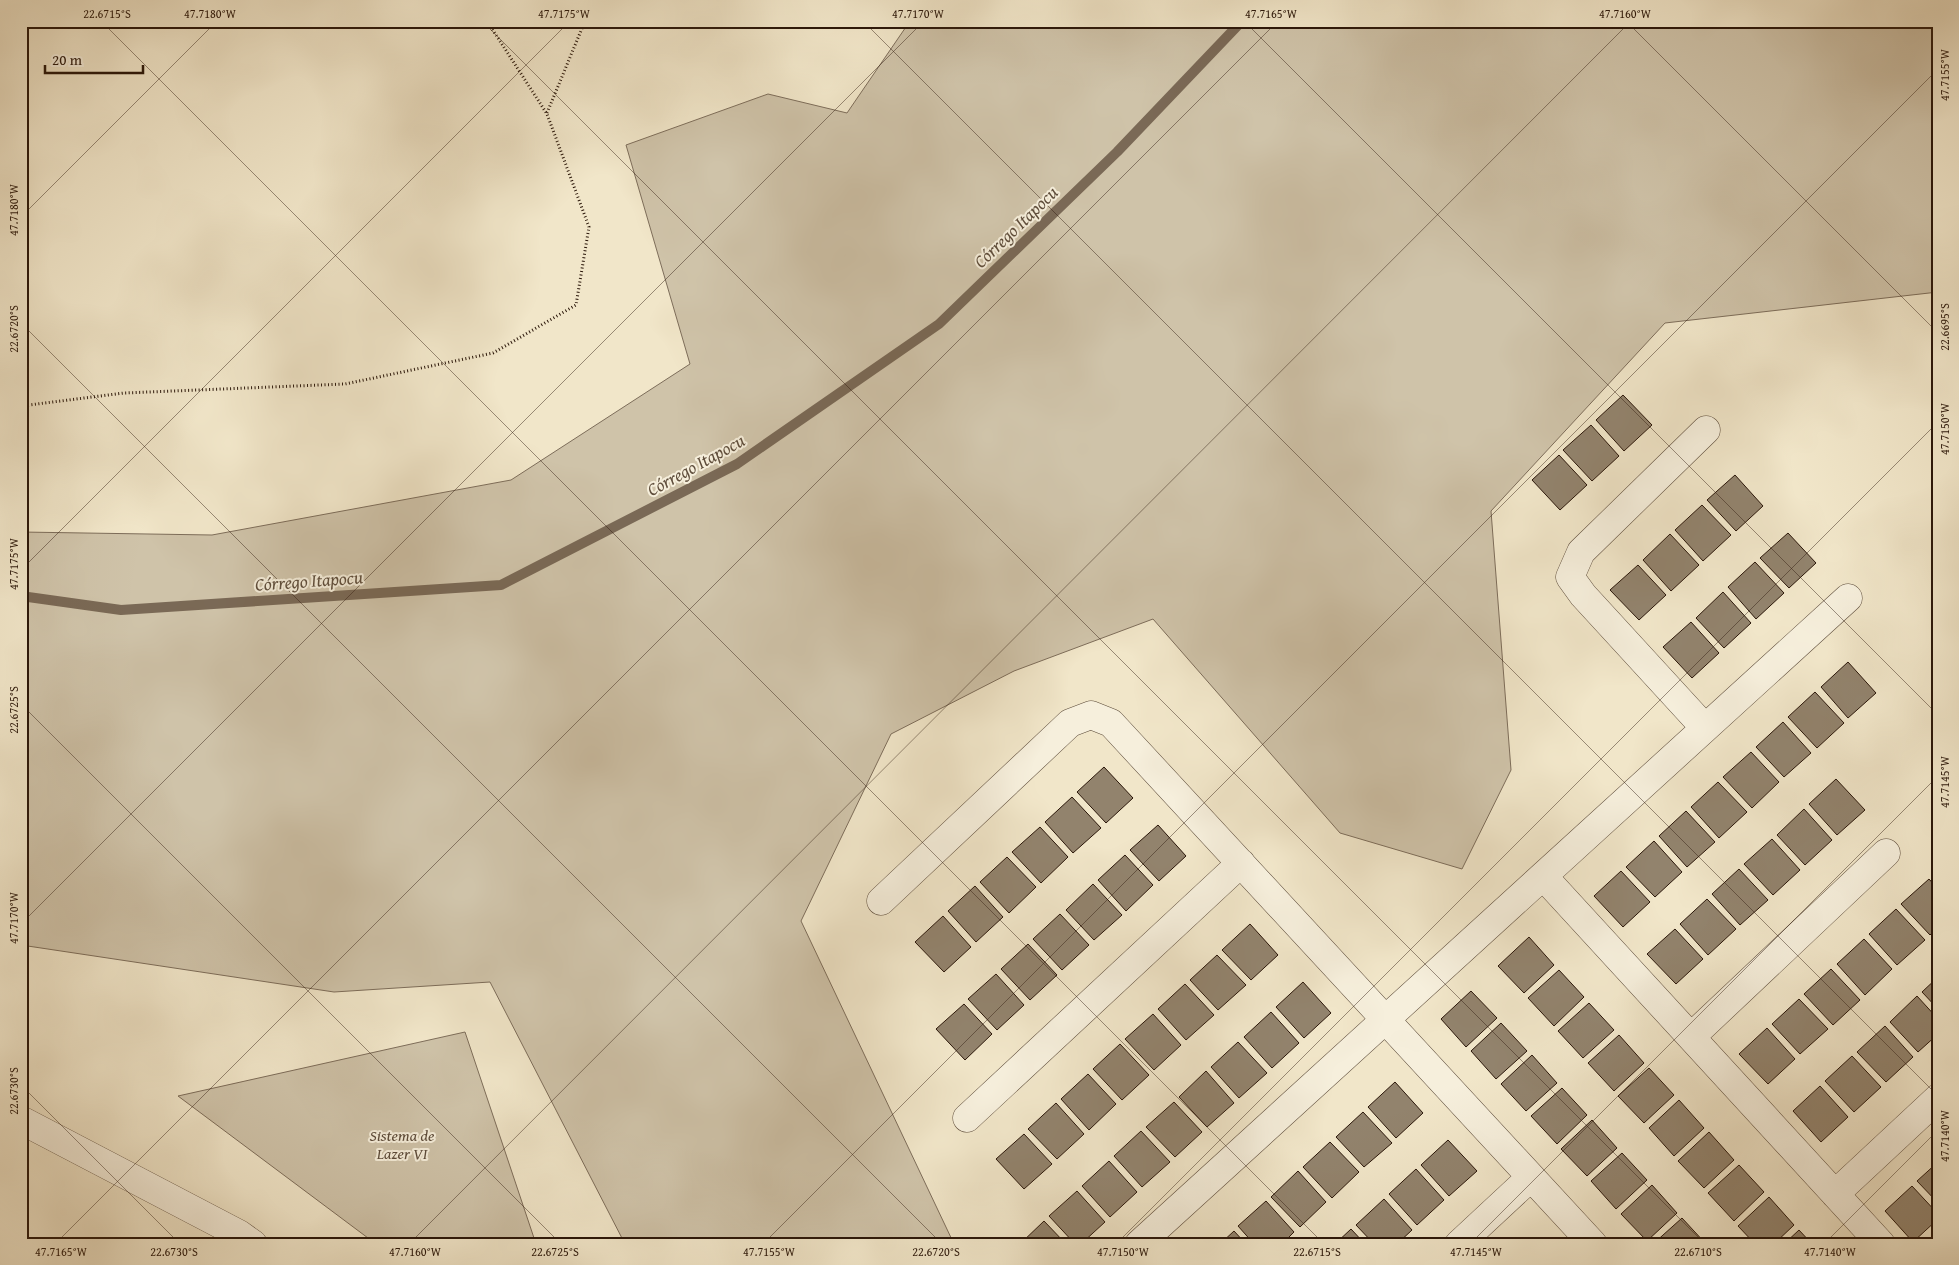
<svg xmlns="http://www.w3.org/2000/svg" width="1959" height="1265" font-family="'Gentium Book Plus',serif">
	<rect width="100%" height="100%" fill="#f1e6c9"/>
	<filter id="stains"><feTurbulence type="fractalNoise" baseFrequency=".004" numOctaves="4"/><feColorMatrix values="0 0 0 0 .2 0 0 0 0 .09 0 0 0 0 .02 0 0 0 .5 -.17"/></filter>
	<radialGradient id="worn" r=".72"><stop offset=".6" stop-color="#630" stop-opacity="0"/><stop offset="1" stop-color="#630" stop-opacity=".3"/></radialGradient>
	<path fill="#cfc3a9" stroke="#7d6d5a" d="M910,21H1938V292L1665,323L1491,511L1511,770L1462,869L1340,833L1153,619L1014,671L891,734L801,921L954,1244H625L490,982L334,992L21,945V532L212,535L511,480L690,364L626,145L768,94L847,113Z
		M465,1032L536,1244H376L178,1096Z"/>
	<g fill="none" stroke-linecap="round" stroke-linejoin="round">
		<path stroke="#7a6956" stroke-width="10" d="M21,596L121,610L501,585L737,464L939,324L1117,152L1242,21"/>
	</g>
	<path fill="#92836d" stroke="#2b170a" d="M1623,395L1652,425L1624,451L1596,420Z
		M1591,425L1619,456L1592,481L1563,450Z
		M1559,455L1587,485L1560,510L1532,480Z
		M1735,475L1763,506L1736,531L1707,500Z
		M1702,505L1731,535L1703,561L1675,530Z
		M1788,533L1816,563L1789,588L1760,558Z
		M1670,534L1699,565L1671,591L1643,560Z
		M1755,562L1784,593L1756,619L1728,587Z
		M1638,565L1666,595L1639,620L1610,590Z
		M1723,592L1751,623L1724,648L1696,618Z
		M1691,622L1719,653L1692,678L1663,647Z
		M1848,662L1876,693L1848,718L1821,687Z
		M1815,692L1844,723L1817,748L1788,717Z
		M1783,722L1811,753L1784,777L1756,747Z
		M1751,752L1779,782L1752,808L1723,777Z
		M1104,767L1133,798L1106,823L1077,792Z
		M1836,779L1865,810L1837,835L1809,804Z
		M1718,782L1747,812L1719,838L1691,807Z
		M1072,797L1101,828L1073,853L1045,822Z
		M1804,809L1832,840L1805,865L1777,835Z
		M1686,811L1715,842L1687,867L1659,836Z
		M1158,825L1186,856L1159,881L1130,850Z
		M1040,827L1068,857L1041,883L1012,852Z
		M1772,839L1800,870L1773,895L1744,864Z
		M1654,841L1682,872L1655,897L1626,867Z
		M1125,855L1153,885L1126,911L1098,880Z
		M1007,857L1036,887L1009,913L980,882Z
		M1739,869L1768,900L1740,925L1712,894Z
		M1621,871L1650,902L1623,927L1594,896Z
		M1929,879L1938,889V927L1930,935L1901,904Z
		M1093,884L1122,915L1094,940L1066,910Z
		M975,886L1003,917L976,942L948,911Z
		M1707,899L1736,929L1708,955L1680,924Z
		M1896,909L1925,940L1897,965L1869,934Z
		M1060,914L1089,945L1062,970L1033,939Z
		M943,916L971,947L944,972L915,942Z
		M1250,924L1278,955L1251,980L1222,950Z
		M1675,929L1703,959L1676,984L1647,954Z
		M1529,937L1554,965L1524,993L1498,966Z
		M1864,939L1892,969L1865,995L1837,964Z
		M1028,944L1057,975L1030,1000L1001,969Z
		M1217,955L1246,985L1218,1010L1190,980Z
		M1831,969L1860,1000L1833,1025L1804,994Z
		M1559,970L1584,997L1554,1026L1528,998Z
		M996,974L1024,1005L997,1030L968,999Z
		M1938,977V1009L1922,992Z
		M1303,982L1331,1013L1304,1038L1276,1007Z
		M1185,984L1214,1015L1186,1040L1158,1009Z
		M1471,991L1497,1018L1466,1047L1441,1019Z
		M1917,996L1938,1019V1034L1918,1052L1890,1022Z
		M1799,999L1828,1029L1800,1054L1772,1024Z
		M1589,1003L1614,1030L1583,1058L1558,1031Z
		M964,1004L992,1034L965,1060L936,1029Z
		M1271,1012L1299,1043L1272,1068L1244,1037Z
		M1153,1014L1181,1045L1154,1070L1125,1039Z
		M1501,1023L1527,1051L1496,1079L1471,1051Z
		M1885,1026L1913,1057L1886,1082L1857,1052Z
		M1767,1028L1795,1059L1768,1084L1739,1054Z
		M1619,1035L1644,1063L1614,1091L1588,1063Z
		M1238,1042L1267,1073L1239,1098L1211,1067Z
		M1120,1044L1149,1075L1122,1100L1093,1069Z
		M1532,1055L1557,1083L1526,1111L1501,1084Z
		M1852,1056L1881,1087L1854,1112L1825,1081Z
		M1649,1068L1674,1095L1644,1123L1618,1096Z
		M1206,1071L1234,1103L1207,1127L1179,1097Z
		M1088,1074L1116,1104L1089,1130L1061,1099Z
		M1395,1082L1423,1113L1396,1138L1368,1107Z
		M1820,1086L1848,1117L1821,1142L1793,1111Z
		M1562,1088L1587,1115L1557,1144L1531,1116Z
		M1679,1100L1704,1128L1674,1156L1649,1128Z
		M1174,1102L1202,1132L1175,1157L1146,1127Z
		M1056,1103L1084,1134L1057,1159L1028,1129Z
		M1363,1112L1392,1143L1364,1167L1336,1137Z
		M1592,1120L1617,1148L1587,1176L1561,1149Z
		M1141,1131L1170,1162L1142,1187L1114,1156Z
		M1709,1132L1734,1160L1704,1188L1678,1161Z
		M1024,1134L1052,1164L1024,1189L996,1159Z
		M1448,1140L1477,1171L1449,1196L1421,1165Z
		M1330,1142L1359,1172L1332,1198L1303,1167Z
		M1622,1153L1647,1180L1616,1209L1591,1181Z
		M1109,1161L1137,1192L1110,1217L1082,1186Z
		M1938,1162V1203L1917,1181Z
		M1739,1165L1764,1192L1734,1221L1708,1193Z
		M1416,1169L1444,1200L1417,1225L1389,1194Z
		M1298,1171L1326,1202L1300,1227L1271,1197Z
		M1652,1185L1677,1213L1647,1241L1621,1214Z
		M1912,1186L1938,1214V1219L1913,1242L1885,1211Z
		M1077,1191L1105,1222L1081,1244H1075L1049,1216Z
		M1769,1197L1794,1225L1774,1244H1755L1738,1226Z
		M1384,1199L1412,1230L1397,1244H1374L1356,1225Z
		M1266,1201L1294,1232L1282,1244H1254L1238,1226Z
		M1682,1218L1706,1244H1653Z
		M1044,1221L1066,1244H1020Z
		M1351,1229L1365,1244H1335Z
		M1799,1230L1812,1244H1784Z
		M1234,1231L1246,1244H1220Z"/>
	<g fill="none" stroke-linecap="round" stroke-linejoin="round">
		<g stroke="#5c4b3a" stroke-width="29">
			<path id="minor" d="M1705,728L1583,595L1570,577L1581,552L1706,430
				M1543,876L1881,1244
				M881,901L1070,723L1091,715L1111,723L1593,1244
				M1691,1037L1886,853
				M967,1118L1241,863
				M21,1120L239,1234L253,1244
				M1835,1194L1938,1098
				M1139,1244L1848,598
				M1459,1244L1531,1177"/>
		</g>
		<path stroke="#2b170a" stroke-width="3" stroke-dasharray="1 2.5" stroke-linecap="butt" d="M547,113L585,21
			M21,406L124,393L345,384L493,353L576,305L589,227L547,114L487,21"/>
		<use href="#minor" stroke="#f6efdc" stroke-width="28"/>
	</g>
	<path fill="none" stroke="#2b170a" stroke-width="1" stroke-opacity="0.45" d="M101,21L1324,1244M482,21L1705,1244M863,21L1938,1096M1244,21L1938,715M1626,21L1938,333M21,217L217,21M21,323L942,1244M21,570L570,21M21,704L561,1244M21,924L924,21M21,1085L180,1244M55,1244L1278,21M409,1244L1631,21M763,1244L1938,69M1116,1244L1938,422M1470,1244L1938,776M1824,1244L1938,1130"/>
	<g text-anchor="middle" stroke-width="4" stroke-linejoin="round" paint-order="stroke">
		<g font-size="16" font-style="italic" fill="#5c4b3a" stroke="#f6efdc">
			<text x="402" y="1141">Sistema de<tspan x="402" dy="18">Lazer VI</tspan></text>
		</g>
		<g font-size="18" font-style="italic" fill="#5f4e3c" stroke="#f6efdc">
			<text transform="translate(1016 227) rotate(-44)" y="6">Córrego Itapocu</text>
			<text transform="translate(696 465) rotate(-29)" y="6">Córrego Itapocu</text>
			<text transform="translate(309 581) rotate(-4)" y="6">Córrego Itapocu</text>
		</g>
	</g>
	<rect width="1959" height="1265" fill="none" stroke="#f1e6c9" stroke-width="55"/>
	<path d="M45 65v8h98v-8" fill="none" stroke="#2b170a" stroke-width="2.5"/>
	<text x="52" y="65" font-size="15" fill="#2b170a" stroke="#f6efdc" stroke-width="4" paint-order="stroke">20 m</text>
	<rect x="28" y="28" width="1904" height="1210" fill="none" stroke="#2b170a" stroke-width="2"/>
	<g font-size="12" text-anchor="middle" fill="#2b170a">
		<text x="107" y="18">22.6715°S</text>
		<text x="210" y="18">47.7180°W</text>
		<text x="564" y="18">47.7175°W</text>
		<text x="918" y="18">47.7170°W</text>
		<text x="1271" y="18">47.7165°W</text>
		<text x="1625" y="18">47.7160°W</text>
		<text transform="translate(1945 75) rotate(-90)" y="4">47.7155°W</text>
		<text transform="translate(14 210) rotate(-90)" y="4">47.7180°W</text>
		<text transform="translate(1945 327) rotate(-90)" y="4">22.6695°S</text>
		<text transform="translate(14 329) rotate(-90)" y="4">22.6720°S</text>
		<text transform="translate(1945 429) rotate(-90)" y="4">47.7150°W</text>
		<text transform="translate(14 564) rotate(-90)" y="4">47.7175°W</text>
		<text transform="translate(14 710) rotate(-90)" y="4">22.6725°S</text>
		<text transform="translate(1945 782) rotate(-90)" y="4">47.7145°W</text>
		<text transform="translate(14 918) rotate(-90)" y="4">47.7170°W</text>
		<text transform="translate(14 1091) rotate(-90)" y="4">22.6730°S</text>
		<text transform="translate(1945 1136) rotate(-90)" y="4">47.7140°W</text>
		<text x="61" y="1256">47.7165°W</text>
		<text x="174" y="1256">22.6730°S</text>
		<text x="415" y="1256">47.7160°W</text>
		<text x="555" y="1256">22.6725°S</text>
		<text x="769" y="1256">47.7155°W</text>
		<text x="936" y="1256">22.6720°S</text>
		<text x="1123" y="1256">47.7150°W</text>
		<text x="1317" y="1256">22.6715°S</text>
		<text x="1476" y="1256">47.7145°W</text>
		<text x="1698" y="1256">22.6710°S</text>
		<text x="1830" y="1256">47.7140°W</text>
	</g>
	<rect width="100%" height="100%" filter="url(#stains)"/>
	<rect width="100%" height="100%" fill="url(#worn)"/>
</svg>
